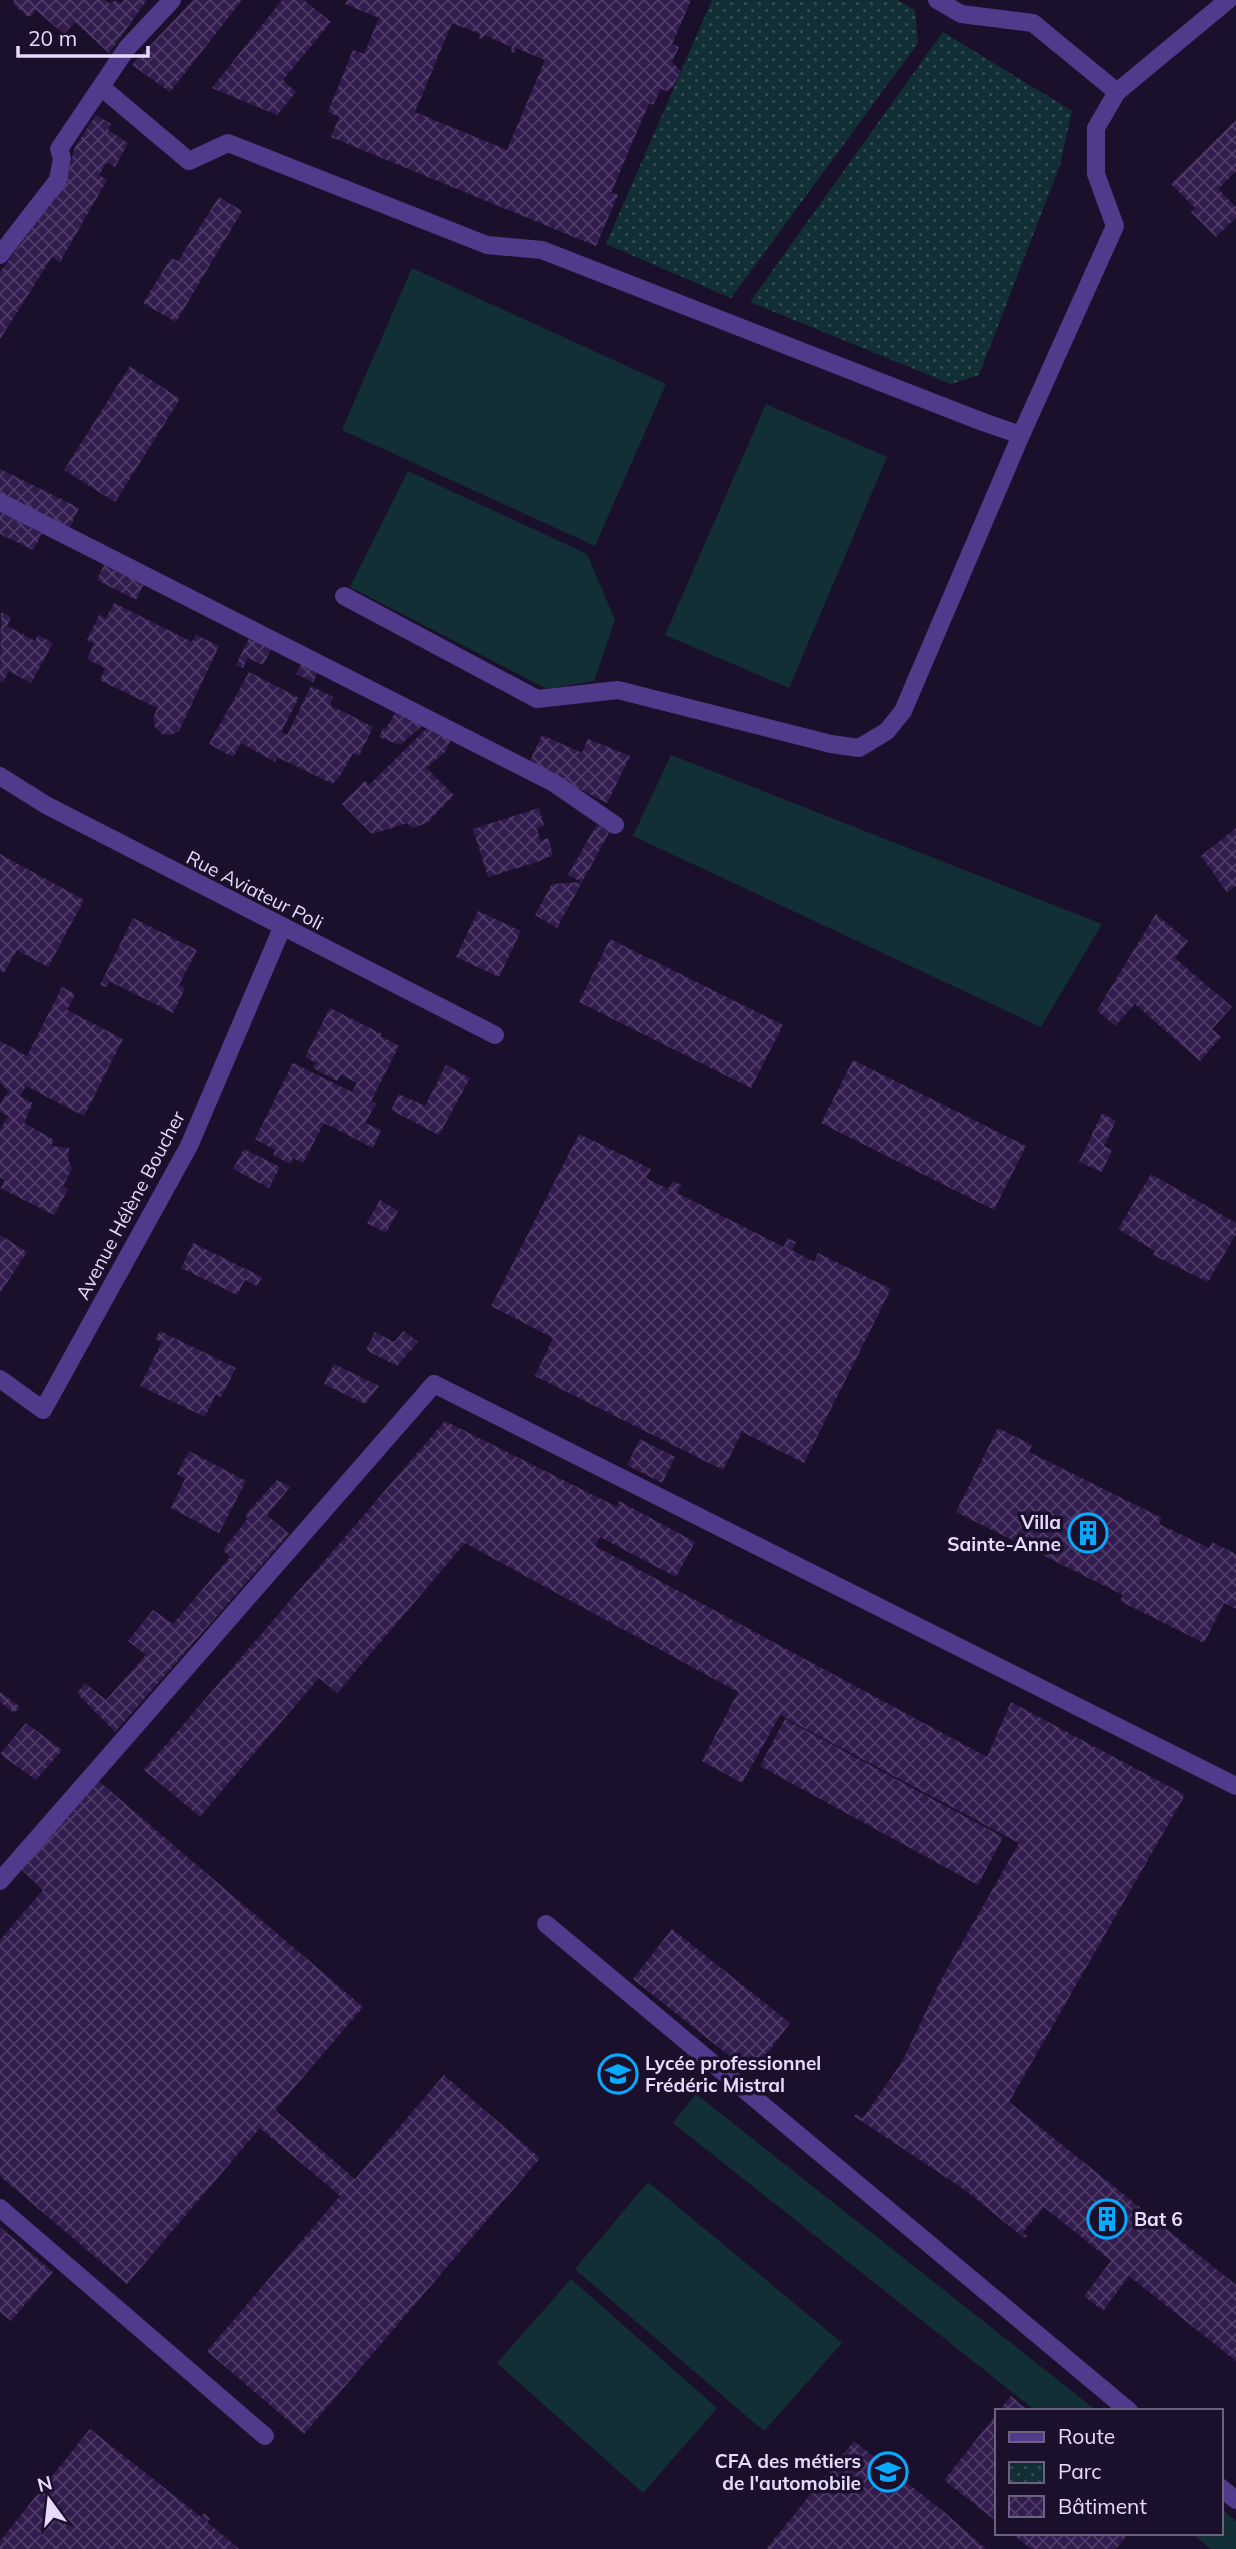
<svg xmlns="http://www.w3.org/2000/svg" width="1236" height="2549" font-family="Mulish,sans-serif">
	<defs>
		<pattern id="park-dots" width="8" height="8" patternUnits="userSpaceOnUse" patternTransform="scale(1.75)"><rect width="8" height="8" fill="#132f36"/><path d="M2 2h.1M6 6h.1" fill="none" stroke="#354d54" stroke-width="1.8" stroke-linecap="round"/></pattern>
		<pattern id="building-cross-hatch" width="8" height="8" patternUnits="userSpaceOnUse" patternTransform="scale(1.75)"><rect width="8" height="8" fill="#321b4d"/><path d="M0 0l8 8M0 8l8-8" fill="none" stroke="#503c68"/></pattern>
	</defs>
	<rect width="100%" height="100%" fill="#1b102b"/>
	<path fill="url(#park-dots)" d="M712,0H897L915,10L918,43L731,298L606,244Z
		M943,32L1072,111L1060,165L979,375L951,384L750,302Z"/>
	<path fill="#132f36" d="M412,268L666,384L595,546L342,430Z
		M766,404L887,457L789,688L665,635Z
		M408,471L587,554L615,620L594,681L547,689L350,587Z
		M671,755L1102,924L1041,1027L633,836Z
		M696,2094L1097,2411H1036L673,2123Z
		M648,2182L842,2343L764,2431L575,2269Z
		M571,2279L717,2408L643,2493L497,2363Z
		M1220,2508L1236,2521V2549H1211L1191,2533H1220Z"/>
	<path fill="url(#building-cross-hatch)" fill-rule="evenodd" d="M14,0H105L110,4L115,0L121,4L124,0H147L109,53L75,22L64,34L36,10L31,16H27L13,4Z
		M193,0H242L170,92L132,65Z
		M282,0H304L331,22L283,80L296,92L277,115L212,88Z
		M348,0H691L672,44L679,47L672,62L681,71L672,88L667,91L661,89L653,105L649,103L611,193L618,195L596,246L331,137L339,117L328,112L353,50L364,54L379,18L345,4ZM452,23L480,34L479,38L483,39L484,35L512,47L511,51L514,53L516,48L545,60L507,150L415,112Z
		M96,115L111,124L108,130L128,143L115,167L107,162L99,175L107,180L60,262L52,257L0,339V272L65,184L75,147Z
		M1236,120V171L1218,189L1236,207V218L1216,237L1191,212L1195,208L1171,184Z
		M219,197L242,211L176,322L143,303L171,258L178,261Z
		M130,366L180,399L115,502L64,470Z
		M0,469L79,508L69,529L0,494Z
		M0,512L42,534L33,550L0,534Z
		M104,565L144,584L136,600L97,580Z
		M114,603L192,642L196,635L219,646L179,731L171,735L162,734L155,727L153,719L157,708L100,680L105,668L87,659L94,644L87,640L99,615L106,618Z
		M1,612L11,617L7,626L35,641L38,635L53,643L31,683L9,671L3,682L0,681Z
		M249,638L272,648L263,665L248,658L243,668L236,665Z
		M302,663L318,672L313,682L296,674Z
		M249,672L299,698L281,732L287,735L311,686L333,697L330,705L373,727L359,756L353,753L342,773L333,784L277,757L275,762L241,743L233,757L209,744Z
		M396,711L423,725L400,745L379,737L383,728L386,729Z
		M428,727L451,739L446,751L426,768L454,795L427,823L412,828L407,823L372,834L342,804L365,781L369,785Z
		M542,735L582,753L588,739L630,756L607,803L529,763Z
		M539,808L544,825L537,829L540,841L548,838L553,855L537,862L488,877L473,829Z
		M597,824L609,833L582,882L568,875Z
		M1236,828V886L1227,892L1201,856Z
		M0,854L84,900L48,967L17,950L4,973L0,971Z
		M582,882L557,928L535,915L552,884Z
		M478,911L521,931L499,977L456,957Z
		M1156,914L1188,941L1175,958L1232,1007L1212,1029L1221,1037L1200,1061L1135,1004L1115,1026L1097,1010Z
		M133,918L197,950L179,985L185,988L173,1013L109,981L106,987L100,985Z
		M610,939L783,1025L751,1088L579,1002Z
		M62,987L75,994L67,1010L123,1039L84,1116L26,1086L20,1096L33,1103L24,1123L54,1140L51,1146L69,1148L68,1160L72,1168L63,1186L68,1189L54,1215L0,1188L5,1180L0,1177V1130L8,1116L0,1112V1103L9,1091L0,1083V1041L27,1056Z
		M330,1008L382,1034L381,1036L399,1046L371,1101L376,1104L365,1123L381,1130L373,1148L324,1123L303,1163L293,1158L290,1164L273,1155L275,1150L255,1139L293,1063L352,1092L357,1083L341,1075L337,1081L313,1068L316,1063L305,1057Z
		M853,1060L1026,1146L994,1210L821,1123Z
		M446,1065L470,1078L439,1135L391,1110L399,1094L425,1106Z
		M1102,1113L1116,1121L1104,1146L1112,1150L1102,1172L1079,1162Z
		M579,1134L651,1169L646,1178L668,1189L673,1181L681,1185L677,1193L784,1247L787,1238L796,1242L792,1250L814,1262L818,1253L891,1289L804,1463L742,1432L723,1470L535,1376L553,1338L491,1306Z
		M244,1149L280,1167L269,1188L233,1169Z
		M1151,1174L1236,1223V1234L1208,1282L1153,1255L1155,1251L1118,1229Z
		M380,1200L398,1211L386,1233L367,1223Z
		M0,1235L27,1252L0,1293Z
		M193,1243L262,1277L257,1286L245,1280L237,1295L181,1268Z
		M160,1331L236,1368L221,1397L216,1394L205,1417L140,1386L162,1342L155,1339Z
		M404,1331L418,1342L397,1366L366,1350L375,1332L394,1342Z
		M334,1364L379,1386L365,1404L324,1384Z
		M445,1421L617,1507L619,1501L695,1542L676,1577L600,1537L595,1546L987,1757L1011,1702L1185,1795L1009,2102L1236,2285V2361L1129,2276L1103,2311L1084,2296L1111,2261L1044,2207L1023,2232L1027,2236L1024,2238L965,2190L854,2116L856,2114L863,2118L902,2062L942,1978L1019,1843L780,1715L742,1783L702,1761L738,1692L465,1543L337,1693L319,1678L201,1815L199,1816L144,1770Z
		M998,1428L1032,1445L1029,1452L1162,1518L1159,1524L1209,1548L1212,1542L1236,1554V1609L1224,1603L1204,1643L1120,1601L1123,1595L956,1512Z
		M640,1439L675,1457L662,1483L627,1465Z
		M189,1451L246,1481L219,1533L171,1508L185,1479L177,1474Z
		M277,1480L290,1487L267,1515L289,1534L115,1732L77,1693L85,1683L106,1700L146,1655L128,1641L153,1610L173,1624L230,1557L223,1550L248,1518L245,1515Z
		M0,1692L20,1707L14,1713L0,1702Z
		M785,1719L1003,1837L978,1885L760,1766Z
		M26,1723L62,1750L36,1780L0,1754Z
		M95,1778L363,2007L275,2110L355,2179L444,2075L540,2158L304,2434L207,2351L340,2196L260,2128L127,2284L0,2176V1940L43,1890L19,1867Z
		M672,1929L790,2023L752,2074L633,1979Z
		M0,2227L53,2272L11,2321L0,2312Z
		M1011,2396L1029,2411H999Z
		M996,2415V2521L944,2480Z
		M90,2429L201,2517L204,2513L210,2519L207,2522L239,2549H0V2541Z
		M854,2441L944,2512L986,2549H766Z
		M1011,2533H1129L1116,2549H1031Z"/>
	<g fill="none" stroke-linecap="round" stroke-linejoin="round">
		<path stroke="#51398c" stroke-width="18" d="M937,0L961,14L1033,23L1117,92
			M101,87L189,161L228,143L487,245L542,250L983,422L1021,435
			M0,502L554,783L615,825
			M344,596L537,699L618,690L831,744L859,748L887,731L903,711L1021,435L1115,226L1096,174V128L1117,92L1228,0
			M0,1881L434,1384L1236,1786
			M546,1924L1129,2411
			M0,2208L265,2436
			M1220,2487L1236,2500"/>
		<path stroke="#51398c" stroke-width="18" d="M0,255L58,180L62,158L59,149L127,48L172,0
			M0,776L46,805L495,1035
			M0,1379L43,1410L189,1146L282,928"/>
	</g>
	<defs>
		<g id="building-ring" transform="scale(2.0125)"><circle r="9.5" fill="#1b102b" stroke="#06aaff" stroke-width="1.5"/><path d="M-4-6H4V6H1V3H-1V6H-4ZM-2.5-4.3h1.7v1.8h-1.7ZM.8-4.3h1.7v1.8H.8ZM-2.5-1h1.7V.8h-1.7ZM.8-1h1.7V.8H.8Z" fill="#06aaff"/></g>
		<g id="school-ring" transform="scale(2.0125)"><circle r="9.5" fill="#1b102b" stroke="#06aaff" stroke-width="1.5"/><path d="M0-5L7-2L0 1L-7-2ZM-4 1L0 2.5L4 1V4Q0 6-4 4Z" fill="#06aaff"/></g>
		<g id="university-ring" transform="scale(2.0125)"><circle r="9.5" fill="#1b102b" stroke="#06aaff" stroke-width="1.5"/><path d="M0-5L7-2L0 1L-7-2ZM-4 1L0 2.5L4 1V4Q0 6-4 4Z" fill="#06aaff"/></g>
	</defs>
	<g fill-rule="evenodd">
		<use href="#building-ring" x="1088" y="1533"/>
		<use href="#school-ring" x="618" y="2074"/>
		<use href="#building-ring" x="1107" y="2219"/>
		<use href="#university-ring" x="888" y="2472"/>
	</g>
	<g text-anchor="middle" stroke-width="7" stroke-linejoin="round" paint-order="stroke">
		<g font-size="19" fill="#e8daff" stroke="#1b102b">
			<text transform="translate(255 890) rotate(27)" y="7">Rue Aviateur Poli</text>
			<text transform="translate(130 1205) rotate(-62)" y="7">Avenue Hélène Boucher</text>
		</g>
		<g font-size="19" font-weight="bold" fill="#e8daff" stroke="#1b102b" text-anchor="end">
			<text x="1061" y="1529">Villa<tspan x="1061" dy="22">Sainte-Anne</tspan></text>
			<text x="645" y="2070" text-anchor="start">Lycée professionnel<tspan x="645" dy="22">Frédéric Mistral</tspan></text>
			<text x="1134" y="2226" text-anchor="start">Bat 6</text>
			<text x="861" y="2468">CFA des métiers<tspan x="861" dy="22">de l'automobile</tspan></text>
		</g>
	</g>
	<rect x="995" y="2409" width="228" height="126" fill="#1b102b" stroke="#6d6180" stroke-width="2"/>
	<rect x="1009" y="2432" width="35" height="10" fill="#51398c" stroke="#6d6180" stroke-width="2"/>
	<text x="1058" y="2444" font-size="21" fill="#e8daff">Route</text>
	<rect x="1009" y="2462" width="35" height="21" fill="url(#park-dots)" stroke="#6d6180" stroke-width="2"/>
	<text x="1058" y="2479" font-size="21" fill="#e8daff">Parc</text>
	<rect x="1009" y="2496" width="35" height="21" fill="url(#building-cross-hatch)" stroke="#6d6180" stroke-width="2"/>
	<text x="1058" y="2514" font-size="21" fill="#e8daff">Bâtiment</text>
	<g transform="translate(49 2500) rotate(345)" stroke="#1b102b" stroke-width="5" paint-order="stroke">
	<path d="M0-5L12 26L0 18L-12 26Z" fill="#e8daff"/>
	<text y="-10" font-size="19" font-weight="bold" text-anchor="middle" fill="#e8daff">N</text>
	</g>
	<path d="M18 46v10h130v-10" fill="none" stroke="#e8daff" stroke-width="3.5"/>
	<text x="28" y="46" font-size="21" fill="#e8daff" stroke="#1b102b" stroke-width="5" paint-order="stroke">20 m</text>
</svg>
